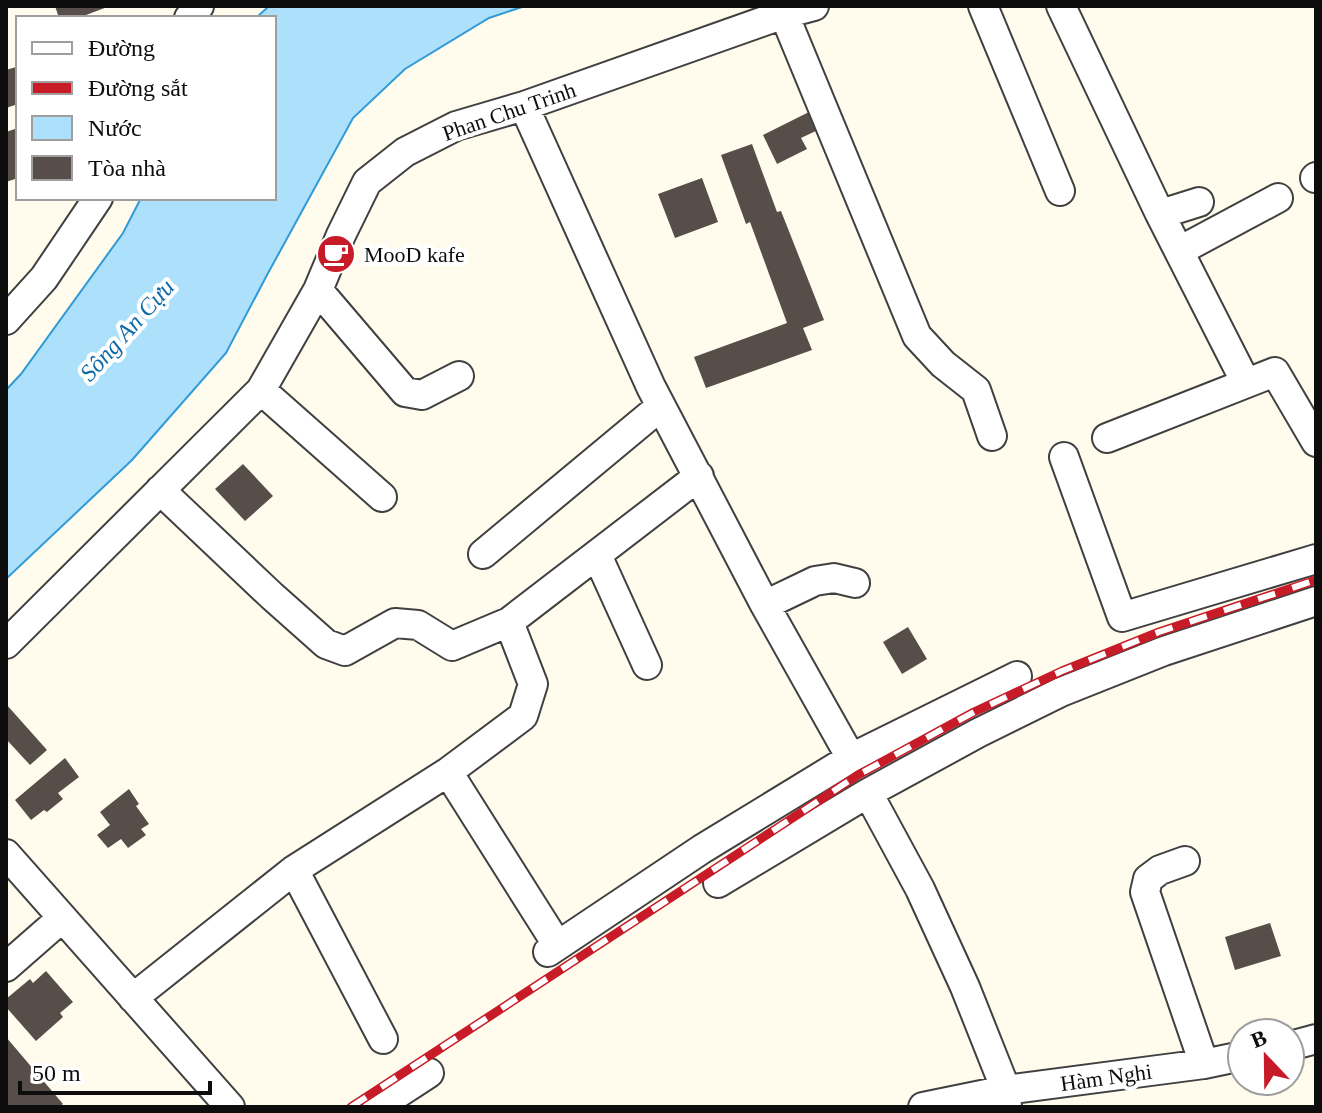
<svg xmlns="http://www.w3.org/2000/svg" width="1322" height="1113" font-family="Georgia,serif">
	<rect width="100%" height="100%" fill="#fffbed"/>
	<path fill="#ade0fb" stroke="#2f9ad7" stroke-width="2" d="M269,6H525L489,18L405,69L353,118L267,275L226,353L132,460L6,579V390L21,374L123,233L141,198H274V18H256Z"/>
	<path fill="#574e49" d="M55,6H110L78,18H59Z
		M16,67L18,71V104L6,108V70Z
		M811,111L820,129L801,138L807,149L777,164L763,135Z
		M18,128V178L6,182V132Z
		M752,144L777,212L781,211L824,320L803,328L812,350L706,388L694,357L787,323L750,222L746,224L721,155Z
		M702,178L718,222L675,238L658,194Z
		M243,464L273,496L245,521L215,489Z
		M908,627L927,659L902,674L883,642Z
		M6,704L47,750L30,765L6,739Z
		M65,758L79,777L58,793L63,799L47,812L44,810L31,820L15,800Z
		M129,789L139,804L136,806L149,824L141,829L146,835L128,848L121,839L108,848L97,835L110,825L100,812Z
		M1270,923L1281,956L1235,970L1225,937Z
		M46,971L73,1002L60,1013L63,1017L36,1041L6,1007V999L30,979L33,983Z
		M6,1037L63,1104L59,1107H6Z"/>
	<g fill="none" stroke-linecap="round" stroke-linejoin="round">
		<g stroke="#404040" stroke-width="32">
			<path id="minor" d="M983,6L1060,191
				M1061,6L1159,212L1164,213L1199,202
				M784,14L917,336L943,364L976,390L992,436
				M189,18L199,6
				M524,106L651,387L765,605L851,758
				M1315,178L1316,177
				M1159,212L1246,383
				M1179,251L1278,198
				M318,290L405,392L422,395L459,376
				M6,320L44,278L98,198
				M261,390L382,497
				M1107,438L1275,372L1316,442
				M1064,457L1122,617L1316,559
				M160,490L272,596L326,644L345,651L395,623L418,625L452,646L509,622
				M483,554L661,406
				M597,555L647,665
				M765,605L815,581L834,578L855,583
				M6,644L261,390L318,290L341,235L367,182L405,152L456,126L524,106L784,14L814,6
				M448,772L551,935
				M868,793L920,889L965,987L1006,1090L1007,1107
				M6,854L230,1107
				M1185,861L1160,870L1148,879L1145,892L1204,1064
				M294,870L383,1039
				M718,883L868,793L978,733L1061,692L1164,651L1316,601
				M548,952L702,849L851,758L1017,676
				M6,967L62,918
				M133,998L294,870L448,772L523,716L533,684L509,622L699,476
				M1290,1046L1316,1039
				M377,1107L429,1073
				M923,1107L1006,1090L1204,1064L1242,1056"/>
		</g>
		<use href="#minor" stroke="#fff" stroke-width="28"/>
		<g stroke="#c81b28" stroke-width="9">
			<path id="rail" d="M351,1107L858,775L974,712L1062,671L1159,632L1316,580"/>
		</g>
		<use href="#rail" stroke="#fff" stroke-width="6" stroke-dasharray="18" stroke-linecap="butt"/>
	</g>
	<defs>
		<g id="cafe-disc" transform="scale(2)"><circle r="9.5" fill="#c81b28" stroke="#fff"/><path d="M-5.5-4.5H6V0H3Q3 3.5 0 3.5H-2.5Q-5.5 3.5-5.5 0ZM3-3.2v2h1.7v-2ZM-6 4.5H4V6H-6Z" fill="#fff"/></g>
	</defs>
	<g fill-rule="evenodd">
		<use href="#cafe-disc" x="336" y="254"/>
	</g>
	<g text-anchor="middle" stroke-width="8" stroke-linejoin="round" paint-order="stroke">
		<g font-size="22" fill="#0d0d0d" stroke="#fff">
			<text transform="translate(509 111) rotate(-19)" y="8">Phan Chu Trinh</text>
			<text transform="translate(1106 1077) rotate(-8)" y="8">Hàm Nghi</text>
		</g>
		<g font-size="22" fill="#0d0d0d" stroke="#fff" text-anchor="start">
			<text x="364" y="262">MooD kafe</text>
		</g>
		<g font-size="24" font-style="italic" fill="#0d69a8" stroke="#fff">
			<text transform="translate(127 330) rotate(-48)" y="8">Sông An Cựu</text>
		</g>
	</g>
	<rect width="1322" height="1113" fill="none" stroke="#0d0d0d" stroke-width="16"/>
	<rect x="16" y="16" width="260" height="184" fill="#ffffff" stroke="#9e9e9e" stroke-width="2"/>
	<rect x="32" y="42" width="40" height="12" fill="#ffffff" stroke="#9e9e9e" stroke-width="2"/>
	<text x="88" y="56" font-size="24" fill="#0d0d0d">Đường</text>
	<rect x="32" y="82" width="40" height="12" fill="#c81b28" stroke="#9e9e9e" stroke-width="2"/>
	<text x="88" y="96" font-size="24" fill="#0d0d0d">Đường sắt</text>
	<rect x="32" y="116" width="40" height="24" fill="#ade0fb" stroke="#9e9e9e" stroke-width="2"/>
	<text x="88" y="136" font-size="24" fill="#0d0d0d">Nước</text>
	<rect x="32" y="156" width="40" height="24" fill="#574e49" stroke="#9e9e9e" stroke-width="2"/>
	<text x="88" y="176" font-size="24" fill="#0d0d0d">Tòa nhà</text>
	<g transform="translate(1266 1057) rotate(338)"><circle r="38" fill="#ffffff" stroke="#9e9e9e" stroke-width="2"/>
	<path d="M0-6L14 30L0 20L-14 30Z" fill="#c81b28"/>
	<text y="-12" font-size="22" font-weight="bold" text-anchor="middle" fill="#0d0d0d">B</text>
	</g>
	<path d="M20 1081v12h190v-12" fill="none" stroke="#0d0d0d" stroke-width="4"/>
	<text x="32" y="1081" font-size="24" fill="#0d0d0d" stroke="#ffffff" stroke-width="6" paint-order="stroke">50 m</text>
</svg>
